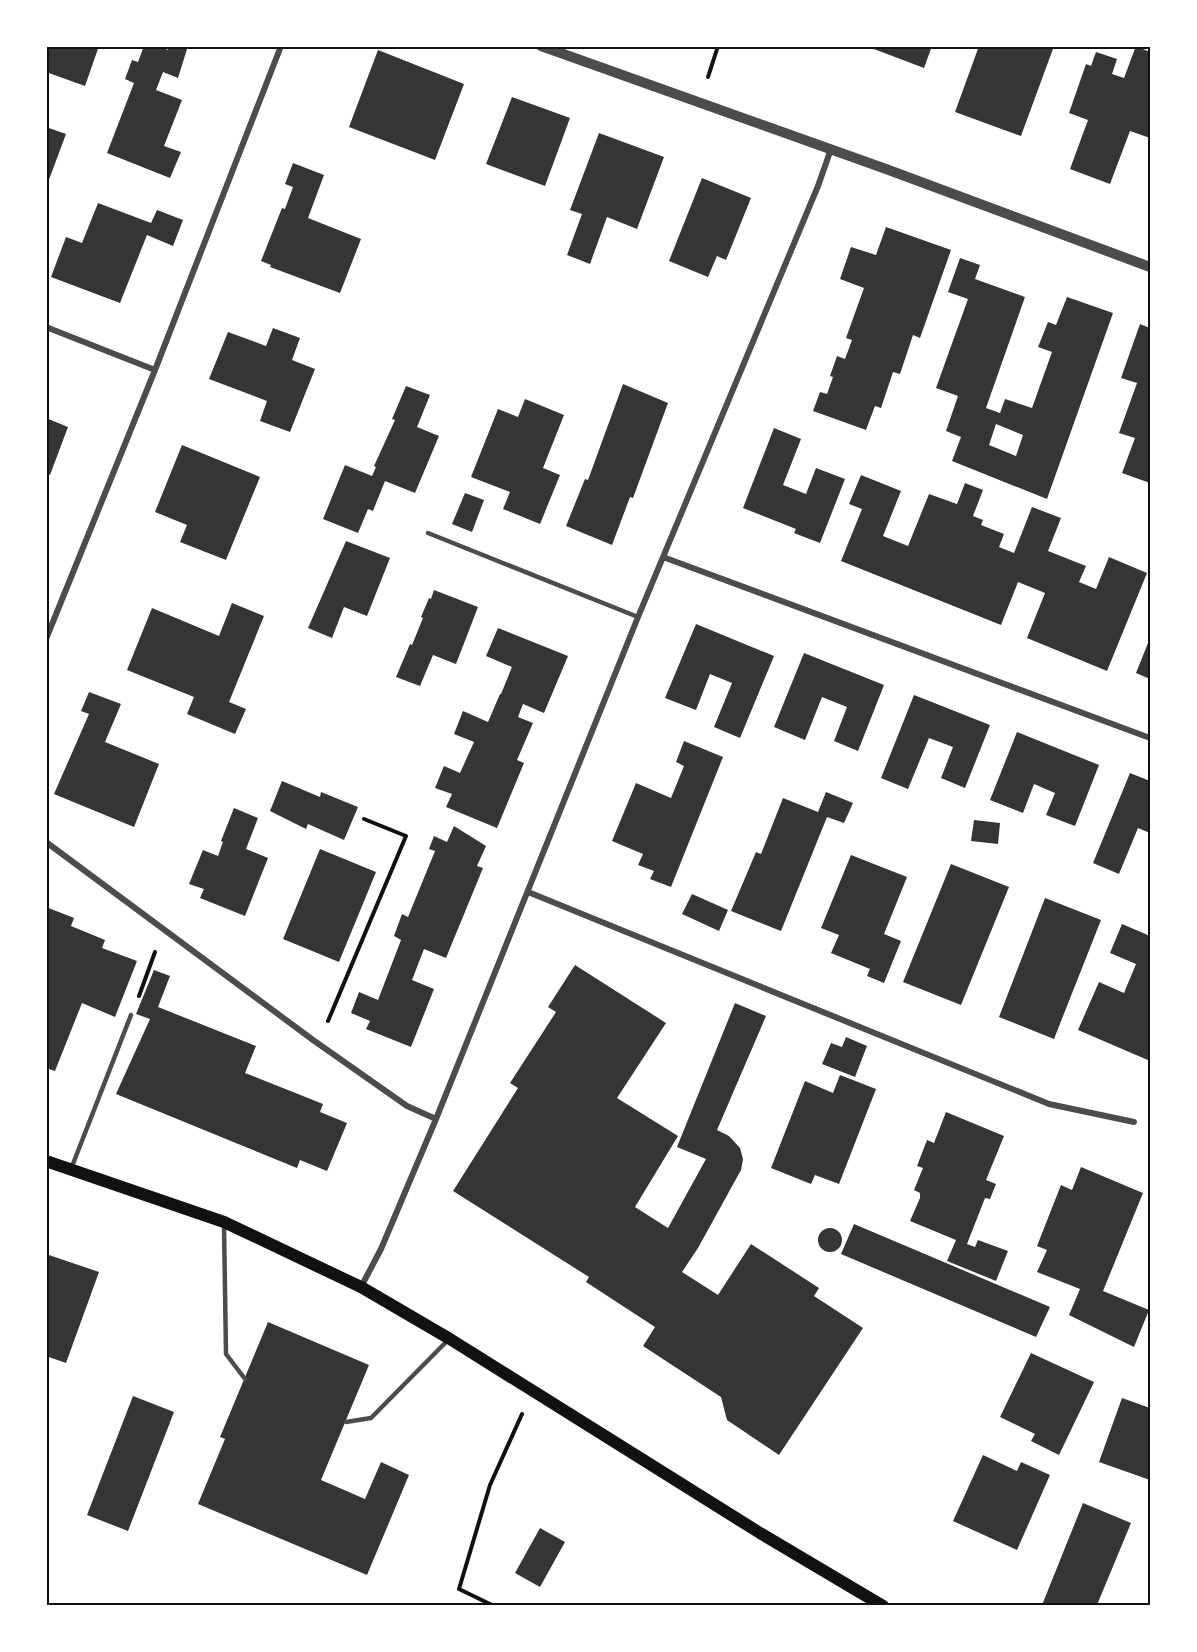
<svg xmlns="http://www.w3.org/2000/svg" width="1197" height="1652" font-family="'DejaVu Sans',sans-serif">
	<rect width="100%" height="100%" fill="#fff"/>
	<path fill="#353535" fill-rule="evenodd" d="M46,46H99L85,86L46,72Z
		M144,46H160L168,50L169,46H188L178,78L163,72L156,90L182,100L164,146L181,152L170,178L107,153L134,83L125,79L132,60L138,62Z
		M866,46H932L924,68Z
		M979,46H1054L1021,136L955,112Z
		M1136,46L1150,52V138L1130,131L1110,184L1070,169L1088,120L1069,113L1086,64L1091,66L1096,52L1117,59L1112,74L1124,78Z
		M378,50L464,84L435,160L349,127Z
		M512,97L570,118L545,186L486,164Z
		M46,127L66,134L47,185H46Z
		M599,133L664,157L637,229L607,217L590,264L567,255L582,214L570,210Z
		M293,163L324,175L308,218L361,239L340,293L270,267L271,265L261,261L282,208L285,209L293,187L285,184Z
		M702,178L751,198L726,260L717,256L708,277L669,261Z
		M98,203L151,223L157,210L183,220L173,246L147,235L120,303L51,277L66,237L82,243Z
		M886,227L951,250L920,338L913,335L900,374L893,372L881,408L875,406L866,430L813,411L820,392L827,394L833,377L830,376L837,356L845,359L852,340L846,338L864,288L840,279L851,247L876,255Z
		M960,258L980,265L975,279L1025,297L986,408L1000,413L1005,399L1032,408L1052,352L1038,347L1048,322L1056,325L1067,297L1113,313L1047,499L952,461L961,437L946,431L958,396L936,388L968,299L948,292ZM996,424L1023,435L1016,456L989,445Z
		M1140,324L1150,328V483L1122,473L1135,438L1119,433L1137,383L1121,378Z
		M273,328L300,338L292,360L315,369L290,432L260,421L267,401L209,379L228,332L266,346Z
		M623,384L668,403L633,498L630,497L612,545L566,526L585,479L588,480Z
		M406,386L430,395L417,427L439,436L415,493L385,481L373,511L368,509L358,533L323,519L345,465L372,476L376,467L374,466L395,420L392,419Z
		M525,399L564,415L543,468L560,475L540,524L503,509L510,492L471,477L498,409L518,417Z
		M46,418L68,427L50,475L46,473Z
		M774,428L801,439L783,485L806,494L816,468L845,479L820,543L794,533L796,529L743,508Z
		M182,445L260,477L226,560L180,542L187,525L155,512Z
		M861,475L901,491L883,536L908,546L929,494L957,504L965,483L983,490L973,516L983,520L981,525L1004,534L999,547L1014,553L1032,507L1061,518L1048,551L1086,566L1079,582L1096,589L1109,557L1147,573L1107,671L1027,638L1045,593L1018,582L1001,625L841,561L862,509L849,504Z
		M465,493L484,500L472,532L452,524Z
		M346,541L390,558L367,616L344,607L332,638L308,628Z
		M434,590L478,607L456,664L433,655L420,686L396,677L410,644L412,645L423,618L421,617L429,598L431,599Z
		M232,603L264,616L229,702L246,709L235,734L187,714L194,697L127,670L152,608L219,636Z
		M696,624L774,656L740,738L714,727L732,683L710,674L696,710L665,698Z
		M498,628L568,656L544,713L523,704L518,717L533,723L517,760L524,763L497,828L446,807L452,794L435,788L444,766L460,773L474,742L454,734L463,711L488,722L500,694H501L512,667L486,656Z
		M1150,638V679L1136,673Z
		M804,653L884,685L858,751L834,741L847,707L822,697L805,740L774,727Z
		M89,692L121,704L105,742L159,764L134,827L54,794L89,714L81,711Z
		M914,695L990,725L965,788L941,778L953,747L929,738L908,789L881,778Z
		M1017,732L1099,765L1075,826L1046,815L1055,793L1034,784L1023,813L990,800Z
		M684,741L723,757L671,887L650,879L654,871L638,865L643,854L612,841L636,783L671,798L684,766L676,762Z
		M1130,773L1150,781V833L1138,828L1119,874L1093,863Z
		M282,781L320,797L321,792L358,807L344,840L308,824L306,829L270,811Z
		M826,792L853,803L844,823L827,817L781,931L731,911L756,852L761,854L783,798L818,812Z
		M234,808L258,818L246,849L268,858L245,916L200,898L204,889L189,884L203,850L218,856L223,842L221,841Z
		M974,820L1000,823L998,844L971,841Z
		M454,826L486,846L477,866L483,868L446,958L424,949L412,980L434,989L411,1047L366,1029L370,1021L351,1013L359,992L378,1000L401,940L394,936L402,914L408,917L435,851L429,849L434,836L447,842Z
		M320,849L376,872L339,962L283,939Z
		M851,855L907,877L884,934L901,941L884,983L867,976L870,969L831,953L839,935L821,928Z
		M951,864L1009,887L961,1005L903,982Z
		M692,894L728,910L719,931L682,914Z
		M1045,898L1101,920L1054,1039L999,1017Z
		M46,907L74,918L71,926L105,940L102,948L137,961L115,1017L82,1003L55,1071L46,1068Z
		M1122,924L1150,936V1061L1078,1030L1099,982L1124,993L1136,964L1110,953Z
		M575,965L666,1023L617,1098L678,1136L635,1207L668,1228L706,1159L677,1147L735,1003L766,1016L717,1130L729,1136L740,1148L743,1159L741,1170L698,1248L682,1272L718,1295L751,1244L819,1288L814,1296L863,1328L779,1455L727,1420L721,1397L643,1346L655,1327L586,1282L589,1277L453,1191L518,1088L510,1083L556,1012L548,1007Z
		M154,970L170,976L158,1007L256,1046L245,1073L323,1104L320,1112L347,1123L327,1171L300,1160L297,1168L116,1094L150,1019L136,1014Z
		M846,1037L867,1046L855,1077L822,1064L831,1043L842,1047Z
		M840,1075L876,1089L839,1184L815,1175L811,1184L771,1168L805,1081L833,1093Z
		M946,1112L1004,1136L986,1180L996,1184L990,1199L985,1198L967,1244L975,1247L978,1240L1008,1251L996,1281L947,1261L956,1240L910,1221L920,1198V1193L914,1190L923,1168L917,1166L927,1140L934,1143Z
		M1081,1167L1143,1193L1103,1291L1149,1310L1134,1347L1069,1315L1080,1289L1037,1272L1047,1250L1037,1246L1061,1185L1072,1190Z
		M854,1224L1050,1307L1036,1337L841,1254Z
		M818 1240a12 12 0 1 1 24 0a12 12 0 1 1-24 0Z
		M46,1254L99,1272L66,1363L46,1356Z
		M268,1322L369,1365L321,1480L365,1499L381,1462L409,1475L367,1575L198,1504L225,1439L220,1437Z
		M1031,1353L1094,1382L1059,1455L1031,1441L1035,1434L1000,1417Z
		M133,1396L174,1412L128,1531L87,1515Z
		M1122,1398L1150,1408V1480L1099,1462Z
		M983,1455L1017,1471L1021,1462L1050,1475L1017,1550L953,1521Z
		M1083,1503L1131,1523L1097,1605H1042Z
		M540,1528L565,1542L540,1587L515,1573Z"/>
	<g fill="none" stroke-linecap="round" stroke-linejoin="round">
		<path stroke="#111" stroke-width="4" d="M708,77L718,46
			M139,996L155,952
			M328,1021L406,836L364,819
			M494,1606L459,1589L490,1485L522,1414"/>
		<path stroke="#4c4c4c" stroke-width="4.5" d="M428,533L638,617
			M71,1169L131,1015
			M224,1225L226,1354L245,1379
			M346,1422L371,1418L448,1340"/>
		<path stroke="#4c4c4c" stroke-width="6" d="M46,327L155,370
			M663,557L1150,738
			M46,639L155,370L281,46
			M46,842L313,1040L407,1106L436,1119
			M528,892L1049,1104L1134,1122
			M361,1287L381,1249L436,1119L638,617L818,186L831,149"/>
		<path stroke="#4c4c4c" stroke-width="10" d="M541,46L886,169L1150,267"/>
		<path stroke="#111" stroke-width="12" d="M46,1161L224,1222L361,1287L450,1339L760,1533L883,1606"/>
	</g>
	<rect width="1197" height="1652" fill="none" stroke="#ffffff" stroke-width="96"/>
	<rect x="48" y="48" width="1101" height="1556" fill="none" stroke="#111" stroke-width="2"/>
</svg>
